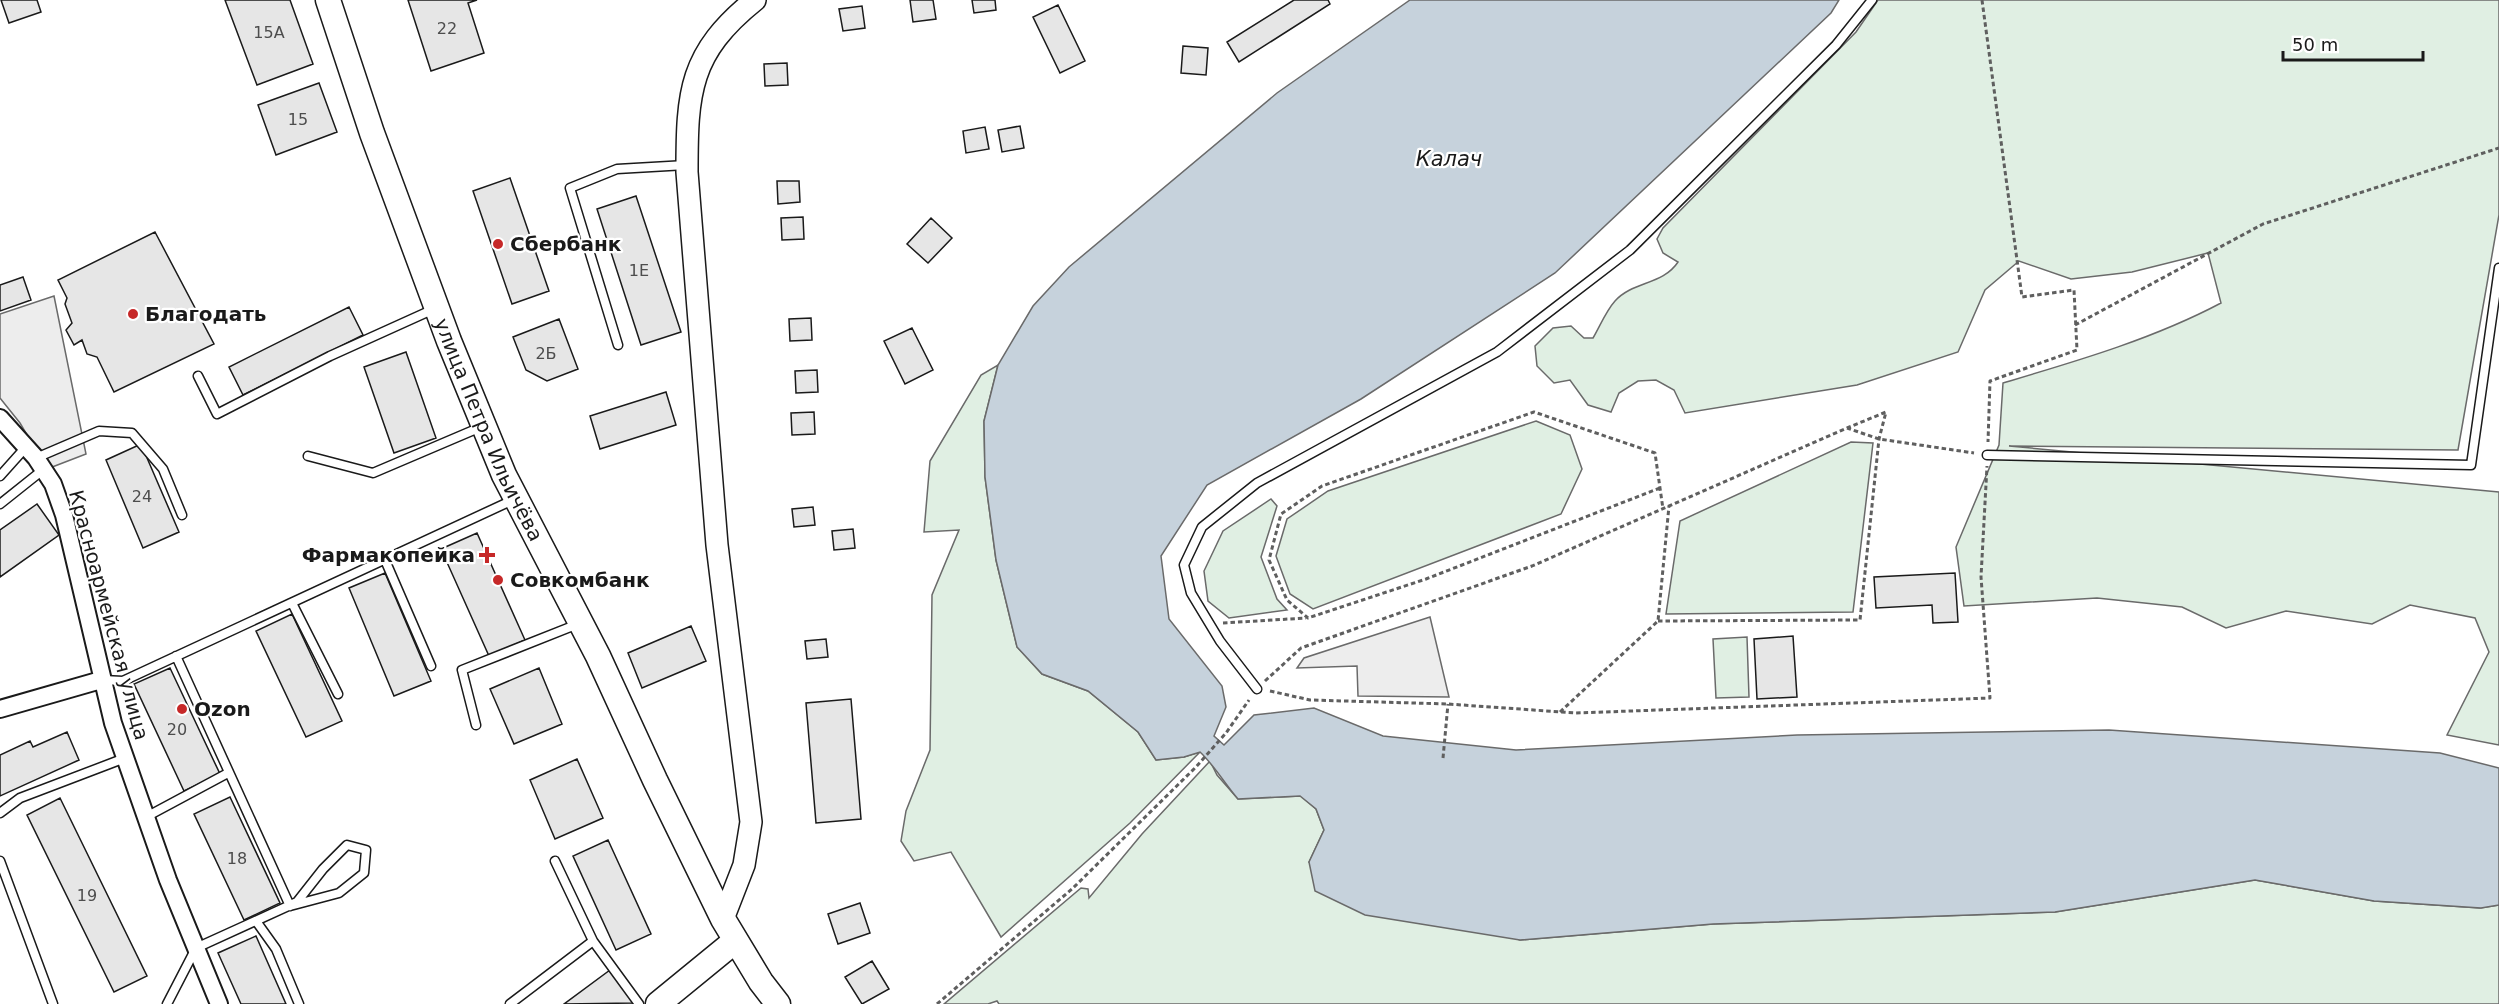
<svg xmlns="http://www.w3.org/2000/svg" width="2499" height="1004" font-family="'DejaVu Sans',sans-serif">
	<rect width="100%" height="100%" fill="#fff"/>
	<path fill="#e0efe3" stroke="#6a6a6a" stroke-width="1.5" d="M1878,0H2499V215L2458,450L2009,446L2499,492V745L2447,735L2489,652L2475,618L2410,605L2372,624L2286,611L2226,628L2182,607L2097,598L1964,606L1956,547L1999,445L2003,383C2077,361 2153,339 2221,303L2208,253L2132,272L2071,279L2019,261L1985,290L1958,352L1857,385L1685,413L1674,390L1656,380L1638,381L1619,393L1611,412L1588,405L1570,380L1554,383L1537,366L1535,346L1553,328L1571,326L1584,338H1593C1600,326 1606,311 1615,301C1633,281 1663,285 1678,262L1663,253L1657,239L1663,228L1856,32Z
		M998,365L984,421L985,477L996,560L1017,647L1042,674L1088,691L1138,732L1156,760L1184,757L1200,752L1130,823L1001,937L951,852L914,861L901,841L906,811L930,750L932,595L959,530L924,532L930,461L981,375Z
		M1536,421L1570,435L1582,469L1561,514L1313,609L1290,594L1276,556L1287,519L1328,491Z
		M1851,442L1873,443L1853,612L1666,614L1680,521Z
		M1271,499L1277,506L1261,557L1277,599L1287,610L1229,618L1208,601L1204,571L1223,531Z
		M1747,637L1749,697L1716,698L1713,639Z
		M1210,761L1217,775L1238,799L1301,796L1316,809L1324,830L1309,862L1520,940L1713,924L2055,912L2255,880L2374,901L2480,908L2499,905V1004H999L997,1001L988,1004H944L1081,888L1088,889L1089,898L1142,834Z"/>
	<path fill="#ededed" stroke="#6a6a6a" stroke-width="1.5" d="M54,296L86,454L47,469L20,423L0,398V314Z
		M1430,617L1449,697L1358,696L1357,666L1297,668L1304,658Z"/>
	<path fill="#c6d2dc" stroke="#6a6a6a" stroke-width="1.5" d="M1410,0H1839L1831,13L1555,273L1361,399L1207,485L1161,556L1169,619L1222,686L1226,707L1214,736L1224,745L1254,715L1314,708L1383,736L1516,750L1797,735L2109,730L2440,753L2499,768V905L2481,908L2374,901L2255,880L2055,912L1713,924L1520,940L1365,915L1315,891L1309,862L1324,830L1316,809L1300,796L1238,799C1225,784 1214,765 1200,752L1184,757L1156,760L1138,732L1088,691L1042,674L1017,647L996,560L985,477L984,421L998,365L1033,306L1069,267L1277,93Z"/>
	<path fill="#e6e6e6" stroke="#1a1a1a" stroke-width="1.5" d="M1,0H37L41,12L9,23Z
		M225,0H290L313,64L257,85Z
		M408,0H477L468,3L484,53L431,71Z
		M910,0H933L936,19L913,22Z
		M972,0H995L996,10L974,13Z
		M1294,0H1328L1330,4L1239,62L1227,42Z
		M1058,5L1085,61L1060,73L1033,17Z
		M862,6L865,28L843,31L839,9Z
		M1183,46L1208,48L1206,75L1181,73Z
		M787,63L788,85L765,86L764,64Z
		M319,83L337,132L276,155L258,105Z
		M1020,126L1024,148L1002,152L998,130Z
		M985,127L989,149L966,153L963,131Z
		M510,178L549,291L512,304L473,191Z
		M777,181H799L800,202L778,204Z
		M636,196L681,332L641,345L597,209Z
		M803,217L804,239L782,240L781,218Z
		M931,218L952,238L928,263L907,244Z
		M155,232L214,344L114,392L97,357L87,354L82,340L74,345L66,330L72,323L65,304L67,298L58,280Z
		M23,277L31,300L0,311V285Z
		M349,307L363,335L243,395L229,367Z
		M811,318L812,340L790,341L789,319Z
		M559,319L578,369L547,381L526,370L513,337Z
		M912,328L933,370L905,384L884,341Z
		M406,352L436,438L394,453L364,367Z
		M817,370L818,392L796,393L795,371Z
		M666,392L676,425L600,449L590,416Z
		M814,412L815,434L792,435L791,413Z
		M141,444L179,532L143,548L106,460Z
		M37,504L59,535L0,577V530Z
		M813,507L815,525L794,527L792,509Z
		M853,529L855,548L834,550L832,531Z
		M477,533L525,640L489,656L441,549Z
		M385,573L431,681L394,696L349,588Z
		M1955,573L1958,622L1933,623L1932,605L1876,608L1874,577Z
		M292,614L342,721L306,737L256,631Z
		M691,626L706,661L642,688L628,653Z
		M1793,636L1797,697L1757,699L1754,639Z
		M826,639L828,657L807,659L805,641Z
		M170,668L220,774L184,791L134,684Z
		M539,668L562,724L514,744L490,689Z
		M851,699L861,819L816,823L806,703Z
		M67,732L79,760L0,796V755L30,741L33,747Z
		M577,759L603,818L555,839L530,780Z
		M230,797L280,903L244,920L194,814Z
		M60,798L147,976L114,992L27,815Z
		M608,840L651,934L616,950L573,856Z
		M860,903L870,933L838,944L828,914Z
		M256,936L286,1004H241L218,953Z
		M872,961L889,989L862,1004L845,977Z
		M610,970L634,1003L564,1004Z"/>
	<g fill="none" stroke-linecap="round" stroke-linejoin="round">
		<g stroke="#1a1a1a" stroke-width="11">
			<path id="service" d="M618,345L570,188L617,169L686,165
				M198,376L217,414L330,356L434,309
				M1987,455L2471,465L2499,268
				M308,456L373,473L481,427
				M36,458L99,431L132,433L163,469L182,515
				M0,476L26,447
				M0,504L44,469
				M385,560L431,666
				M292,603L338,694
				M176,656L290,906
				M103,680L123,681L515,499
				M1257,689L1220,641L1191,593L1184,565L1202,527L1257,483L1497,352L1630,250L1836,45L1872,0
				M476,725L462,670L578,624
				M0,813L20,798L125,758
				M146,817L228,773
				M0,861L53,1004
				M555,861L593,941L639,1004
				M256,921L276,949L299,1004
				M167,1004L196,948L297,902L323,869L347,845L366,850L364,873L339,893L290,906
				M510,1004L593,941"/>
		</g>
		<g stroke="#1a1a1a" stroke-width="20">
			<path id="minor" d="M0,418L36,458L53,484L64,515L113,723L168,880L219,1004
				M0,709L101,680"/>
		</g>
		<g stroke="#1a1a1a" stroke-width="24">
			<path id="tertiary" d="M723,919L744,865L751,822L717,545L687,172C687,92 689,53 755,0"/>
		</g>
		<g stroke="#1a1a1a" stroke-width="27">
			<g id="secondary">
				<path id="s1" d="M328,0L372,133L449,341L504,475L598,656L655,780L723,919L761,982L778,1004"/>
				<path d="M658,1004L735,941"/>
			</g>
		</g>
		<path stroke="#5f5f5f" stroke-width="3" stroke-dasharray="4.5 3" stroke-linecap="butt" d="M1982,0L2022,297L2074,290L2077,350L1990,381L1988,442
			M2075,325L2263,224L2499,148
			M1660,488L1426,579L1308,618L1287,600L1269,560L1281,514L1322,486L1534,412L1655,453L1663,509
			M1658,621L1860,620L1879,439L1886,412L1847,428
			M1223,623L1306,618
			M1265,681L1301,648L1532,566L1847,428L1879,439L1974,453
			M1270,691L1310,700L1448,704L1576,713L1990,698L1981,577L1987,466
			M1560,712L1658,621L1669,506
			M1443,758L1448,704
			M937,1004L1072,889L1196,767L1226,733L1249,700"/>
		<use href="#service" stroke="#fff" stroke-width="8"/>
		<use href="#minor" stroke="#fff" stroke-width="16"/>
		<use href="#tertiary" stroke="#fff" stroke-width="21"/>
		<use href="#secondary" stroke="#fff" stroke-width="24"/>
	</g>
	<g fill="#c62828" stroke="#fff" stroke-width="2">
		<circle cx="498" cy="244" r="6"/>
		<circle cx="133" cy="314" r="6"/>
		<path d="M484 546h6v6h6v6h-6v6h-6v-6h-6v-6h6z"/>
		<circle cx="498" cy="580" r="6"/>
		<circle cx="182" cy="709" r="6"/>
	</g>
	<g text-anchor="middle" stroke-width="4.5" stroke-linejoin="round" paint-order="stroke">
		<g font-size="16" fill="#4d4d4d">
			<text x="447" y="34">22</text>
			<text x="269" y="38">15А</text>
			<text x="298" y="125">15</text>
			<text x="639" y="276">1Е</text>
			<text x="546" y="359">2Б</text>
			<text x="142" y="502">24</text>
			<text x="177" y="735">20</text>
			<text x="237" y="864">18</text>
			<text x="87" y="901">19</text>
		</g>
		<g font-size="20" font-weight="bold" fill="#1a1a1a" stroke="#fff" text-anchor="start">
			<text x="510" y="251">Сбербанк</text>
			<text x="145" y="321">Благодать</text>
			<text x="475" y="562" text-anchor="end">Фармакопейка</text>
			<text x="510" y="587">Совкомбанк</text>
			<text x="194" y="716">Ozon</text>
		</g>
		<g font-size="20" fill="#1a1a1a" stroke="#fff">
			<text dy="7" stroke="none"><textPath href="#s1" startOffset="459">улица Петра Ильичёва</textPath></text>
			<text transform="translate(109 615) rotate(75)" y="7">Красноармейская улица</text>
		</g>
		<g font-size="21" font-style="italic" fill="#1a1a1a" stroke="#fff">
			<text x="1449" y="166">Калач</text>
		</g>
	</g>
	<path d="M2283 51v9h140v-9" fill="none" stroke="#1a1a1a" stroke-width="3"/>
	<text x="2292" y="51" font-size="18" fill="#1a1a1a" stroke="#ffffff" stroke-width="4.5" paint-order="stroke">50 m</text>
</svg>
